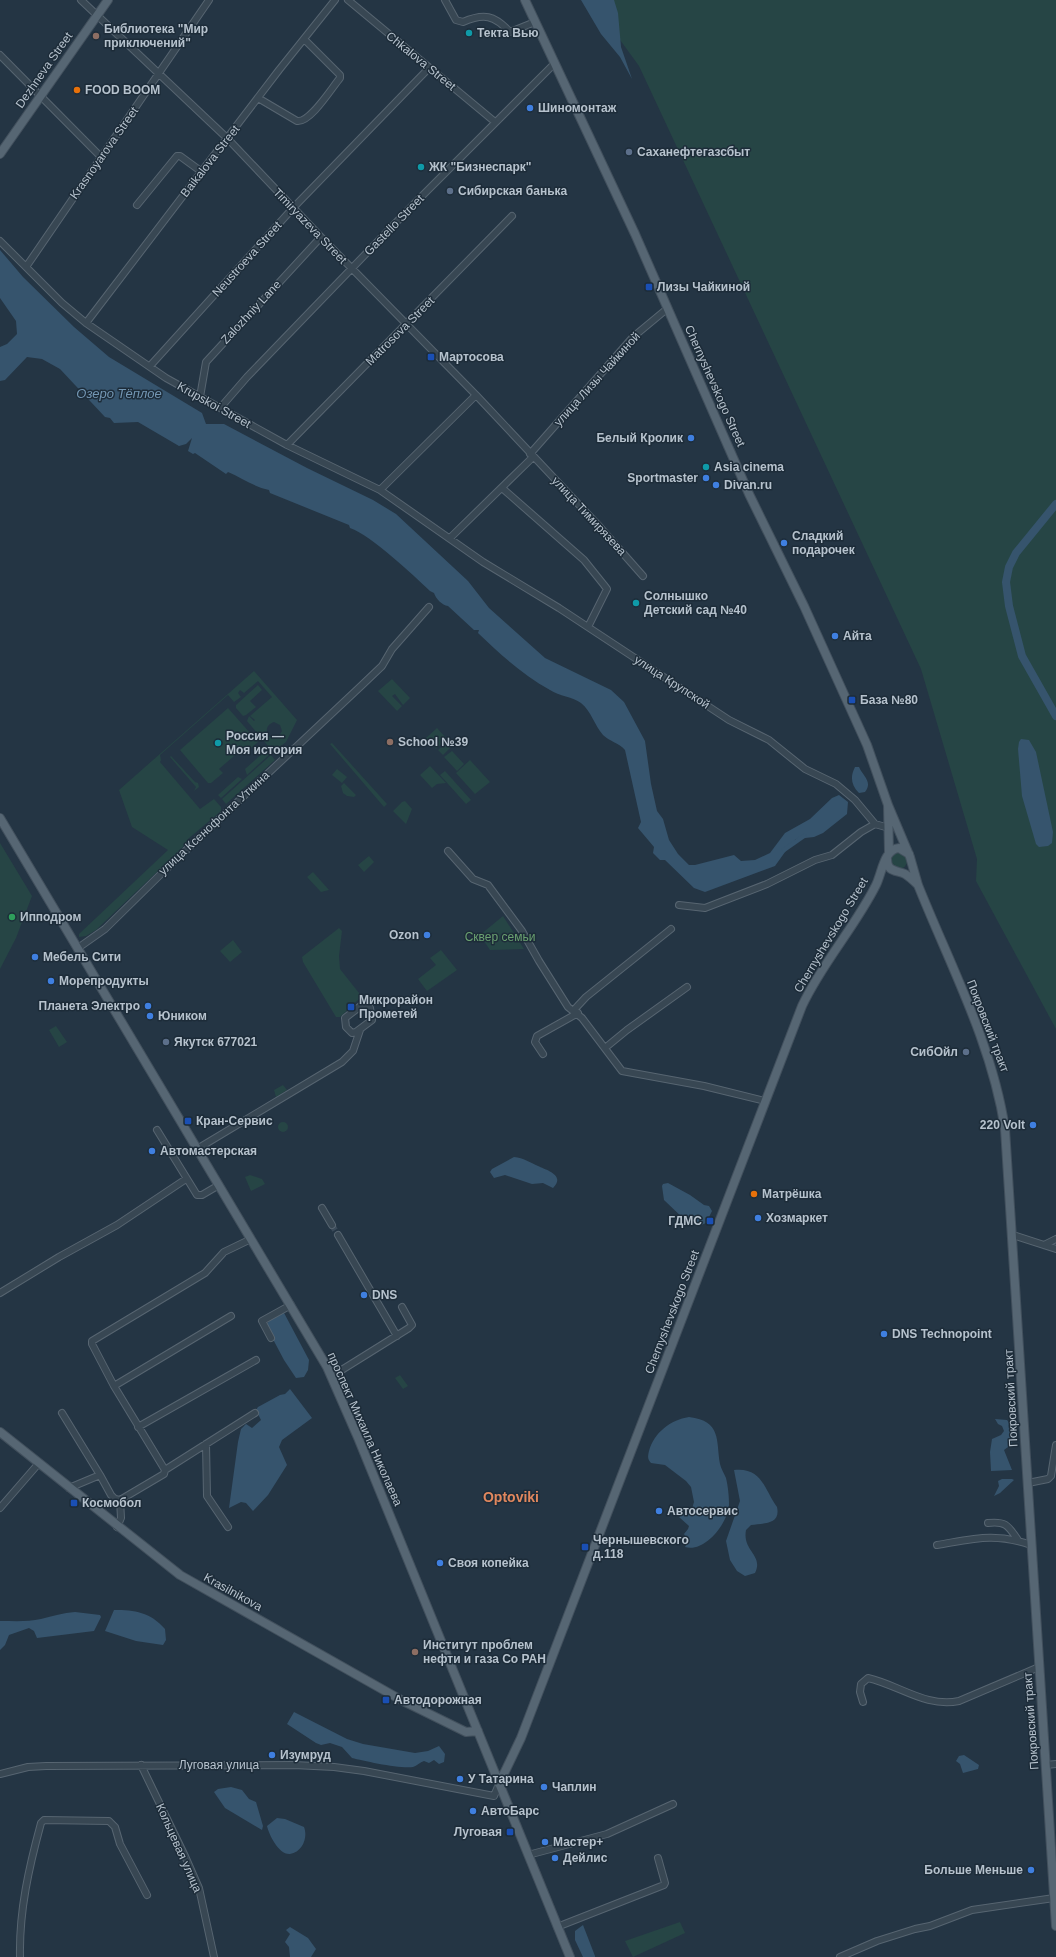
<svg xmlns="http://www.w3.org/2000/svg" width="1056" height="1957" font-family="Arial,sans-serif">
	<rect width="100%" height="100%" fill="#243544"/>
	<path fill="#264545" d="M591,0H1056V1029L976,881L977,859L921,669L639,66Z
		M254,671L297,720L286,742L273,752L264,741L269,736L275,738L279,736L282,731L280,725L274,722C268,724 265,729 268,734L262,739L247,721L249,716L254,721L255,720L250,716L272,697L258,681L244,693L240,690L238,693L241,697L234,702L228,695L160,755L161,760L160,762L200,809L214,799L221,807V811L188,839L182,848L96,930L86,936L79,937V934L168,850L132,827L119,790Z
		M392,679L410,698L403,705L395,694L392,696L402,706L397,711L378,691Z
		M258,685L262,690L250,701L256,707L246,715L243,716L236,708V705Z
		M228,708L258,742L245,753L241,750L219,769L223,773L211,783H208L180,750Z
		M437,728L447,739L436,749L426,738Z
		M447,742L451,747L443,755L438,750Z
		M332,743L387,804L384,807L330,744Z
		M452,751L464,764L457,771L444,757Z
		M264,752L270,754L247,775L245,769Z
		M271,755L275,760L226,804L222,799Z
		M171,756L195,782L198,783L199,787L194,791L196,787L170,757Z
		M470,760L490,782L475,794L456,773Z
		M430,766L446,783L437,784L432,788L420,775Z
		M337,769L347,777L342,783L332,775Z
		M445,771L471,800L466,804L440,775Z
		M238,777L242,779L221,798L218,795Z
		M344,783L356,795L354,797L347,796L343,793L341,786Z
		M405,801L412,809L406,824L393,811L402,802Z
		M0,843L32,896L16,938L0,969Z
		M891 861a8 8 0 1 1 16 0a8 8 0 1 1-16 0Z
		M369,856L374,862L364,872L358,865Z
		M313,872L329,890L321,892L307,877Z
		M503,916L524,949L490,950L480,935Z
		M339,928L342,931L339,956L340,969L359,993V999L340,1017H336L303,962L302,957Z
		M233,940L242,952L230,962L220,951Z
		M441,950L457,970L427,991L418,979L436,965L430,958Z
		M56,1026L67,1042L59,1047L49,1030Z
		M283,1085L287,1090L276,1097L274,1090Z
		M278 1127a5 5 0 1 1 10 0a5 5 0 1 1-10 0Z
		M250,1175L262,1179L265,1184L251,1191L245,1177Z
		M400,1375L408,1386L403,1389L395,1378Z
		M680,1922L685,1933L633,1957L625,1941Z"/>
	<path fill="#36546d" d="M581,0H614L618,13L621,47L632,79L620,57L601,34Z
		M0,250L23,277L74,327L109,357L202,413L206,424H224L307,468L373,500L396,514L468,581L489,608L545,658L611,690L624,702L645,741L651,784L657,811L663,819L669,840L678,854L689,865H695L734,855L741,861L755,860L770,853L785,833L810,819L832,798L839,795L848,802L847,814L823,833L814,837L796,839L790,845L775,866L705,892L694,888L665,860H660L653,853L654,847L638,828L641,822L625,750C619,743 609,741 603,735C594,725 592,712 581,703C573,697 559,696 550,690C523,675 501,655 478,633L479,630H474L448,606C442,605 436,599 434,593L430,591C412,574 372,536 350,528L349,525L270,493L269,490C254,487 242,478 228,472L226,474L195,453L193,454L188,451L192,438L186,444L179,446L138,422L114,423L110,418L105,417L60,369L42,359L27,357L5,380L0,381V347L7,344L17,334L16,321L0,298Z
		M1021,739L1029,740L1036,752L1053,832L1052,843L1048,846L1039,847L1036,844L1022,796L1018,749L1019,742Z
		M855,767H859C863,776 873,782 865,792L859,793C851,785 850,777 855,767Z
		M514,1157C524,1158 529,1162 538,1166C546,1170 566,1175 553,1188L543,1183L532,1184L505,1175L494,1178L490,1172L492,1169Z
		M668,1183L690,1195L704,1205L709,1206L712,1211L706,1223L699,1226L691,1220H685L664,1200L662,1186L663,1184Z
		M283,1311L309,1360L308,1370L304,1377L296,1378L284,1360L266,1326L272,1316Z
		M290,1389L312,1418L282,1440L279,1447L287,1465L268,1495L253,1511L246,1503L241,1502L229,1508L238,1442L241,1429L246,1424L252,1428L261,1420L256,1410L258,1407L280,1395L285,1394Z
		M689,1417C722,1421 716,1441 720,1464C721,1469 724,1473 726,1478C728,1486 729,1497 729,1505C728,1523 705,1553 685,1547L688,1541L684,1534L688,1529L689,1526L679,1517L683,1514H687L691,1512L694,1502L691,1487L686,1481L665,1465L651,1463C647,1459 648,1456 649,1451C654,1433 670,1420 689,1417Z
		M995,1419L1007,1420L1011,1425L1012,1444L1004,1450L1012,1470L991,1471L990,1452L992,1439L1001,1435L1004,1431L1002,1426L998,1424Z
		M734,1470C762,1467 764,1489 777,1507C781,1525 763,1523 751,1525L746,1530C742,1551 764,1555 755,1573L745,1576L737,1571L730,1560L726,1541L740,1501Z
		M1002,1479H1012L1014,1480L1000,1493L994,1496L999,1486L998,1481Z
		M114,1610C135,1610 150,1612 165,1629L166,1640L163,1645L136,1641L105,1631Z
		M75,1612L100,1615L101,1617L94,1631L37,1638L34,1631L29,1628L9,1635L5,1645L0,1650V1621C14,1621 28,1622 41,1619C53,1616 63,1613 75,1612Z
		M294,1712L347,1739L363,1744L415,1753L428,1751L439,1746L445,1754L444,1762L439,1764L434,1760L429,1763L424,1761C420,1762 417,1766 413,1767C400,1769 364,1761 352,1758L342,1747L330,1743L321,1745L316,1743L287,1724Z
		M964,1755L979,1765L978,1769L963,1773L960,1764L956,1761L959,1756Z
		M231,1787L242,1790L249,1799L256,1802L263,1826L262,1830L225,1808L214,1792L218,1789Z
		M277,1818L285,1819L304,1827C308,1837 303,1852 290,1854C279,1855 269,1835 267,1826Z
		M583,1925L595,1956V1957H583L575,1940V1931Z
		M290,1927L308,1938L316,1949L311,1957H290L289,1947L285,1942L290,1934L286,1930Z"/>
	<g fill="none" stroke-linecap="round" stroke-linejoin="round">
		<path stroke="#36546d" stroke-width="4.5" d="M784,850L804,836"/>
		<path stroke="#36546d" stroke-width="8" d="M1056,504L1016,553L1009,567L1006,582L1009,606L1022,656L1056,716"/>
		<path stroke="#3a4a59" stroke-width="6" stroke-dasharray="6 3" stroke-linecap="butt" d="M332,1225L338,1235"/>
		<g stroke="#576571" stroke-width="8">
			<path id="minor" d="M81,0L228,139L321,237L476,395L598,525L643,576
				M348,0L495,122
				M445,0L456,20L463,22C484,13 494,15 510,32L535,22
				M0,55L101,157
				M258,98L297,121C310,123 331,89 340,78V75L304,39
				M137,205L177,156H180L202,172
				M0,241L62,303L86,323L166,378L287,445L380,490L483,562L559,608L729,720L769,740L805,769L836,784L855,800L875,824L889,828
				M26,267L209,0
				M86,323L279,70L335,0
				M150,366L293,208L429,68
				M200,397L206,362L321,237
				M221,407L247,377L410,208L555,63
				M287,445L512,216
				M530,454L633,337L668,308
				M502,488L584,560L604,585L607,589L588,627
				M380,490L476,395
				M450,538L533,457
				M448,851L473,879L488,885L522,931L539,961L568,1007L582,1018L622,1071L704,1086L765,1101
				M679,905L705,908L767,884L815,860L832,855L861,832L875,824
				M78,948L105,929L164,871L361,686L382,666L392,649L429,607
				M362,1005H366L370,1008L372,1020L356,1032L352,1033L346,1027L345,1018Z
				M573,1011L586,997L671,929
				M605,1048L627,1030L687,987
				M543,1054L535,1042L537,1036L578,1013
				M157,1130L197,1195H202L219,1185
				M197,1149L342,1062L353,1051L360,1030
				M322,1208L332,1225
				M338,1235L397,1336
				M1013,1235L1056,1249
				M1044,1245L1056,1239
				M0,1293L59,1257L117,1225L186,1179
				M271,1338L262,1321L291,1305
				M332,1376L409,1328L412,1325L402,1307
				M114,1386L231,1316
				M62,1413L100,1475
				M138,1427L256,1360
				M206,1444L207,1496L228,1527
				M165,1470L255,1413
				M1028,1483L1048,1479L1051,1476L1056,1445
				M69,1488L100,1475L111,1495L115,1499L120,1500L164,1474L165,1470L114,1386L92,1344V1341L205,1273L224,1252L251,1239
				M0,1508L39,1463
				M988,1523C1007,1521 1008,1526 1018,1540
				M117,1527L121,1518L120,1500
				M937,1545C973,1539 995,1532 1031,1545
				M863,1702L860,1692L861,1684L868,1678C899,1685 926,1708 959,1701L1039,1667
				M141,1765L185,1856L199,1888L214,1957
				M1046,1765L1056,1764
				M0,1774L28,1767L46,1766L294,1765L334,1767L364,1771L494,1796L499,1784
				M528,1855L607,1834L673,1804
				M557,1927L664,1885L665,1883L658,1858
				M20,1957C19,1911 29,1867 41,1823L44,1820L109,1821L115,1827L120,1844L147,1895
				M840,1957L877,1941L915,1929L930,1926L972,1910L1054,1898"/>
		</g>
		<g stroke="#42505d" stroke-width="10">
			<path id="major" d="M525,0L635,234L749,494L804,606L867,745L888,805L889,853
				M0,154L108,0
				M888,805L910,857L918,885C950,965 992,1043 1005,1129L1056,1926
				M0,818L327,1367L359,1440L570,1957
				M887,859C887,872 896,870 905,874C910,877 914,881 918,885
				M0,1432L180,1575L403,1701L466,1732L478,1731
				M499,1784L521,1738L802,1006C822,963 855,927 876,885C882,873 884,849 899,848L909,854"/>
		</g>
		<use href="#minor" stroke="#384753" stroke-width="6"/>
		<use href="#major" stroke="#566673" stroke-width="8"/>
	</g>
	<g fill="#0f9aa8" stroke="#1d2c39" stroke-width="1.5">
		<circle cx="469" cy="33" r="4"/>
		<circle cx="421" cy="167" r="4"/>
		<circle cx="706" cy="467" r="4"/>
		<circle cx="636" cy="603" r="4"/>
		<circle cx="218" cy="743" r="4"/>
	</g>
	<g fill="#8d6e63" stroke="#1d2c39" stroke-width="1.5">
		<circle cx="96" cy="36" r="4"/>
		<circle cx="390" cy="742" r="4"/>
		<circle cx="415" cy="1652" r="4"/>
	</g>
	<g fill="#e8710a" stroke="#1d2c39" stroke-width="1.5">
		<circle cx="77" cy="90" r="4"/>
		<circle cx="754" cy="1194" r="4"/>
	</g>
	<g fill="#3f7fe0" stroke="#1d2c39" stroke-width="1.5">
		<circle cx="530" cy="108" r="4"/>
		<circle cx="691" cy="438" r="4"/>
		<circle cx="706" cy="478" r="4"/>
		<circle cx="716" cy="485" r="4"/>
		<circle cx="784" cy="543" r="4"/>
		<circle cx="835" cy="636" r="4"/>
		<circle cx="427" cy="935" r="4"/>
		<circle cx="35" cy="957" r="4"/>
		<circle cx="51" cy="981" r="4"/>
		<circle cx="148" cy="1006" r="4"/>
		<circle cx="150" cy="1016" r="4"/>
		<circle cx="1033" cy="1125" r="4"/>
		<circle cx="152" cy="1151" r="4"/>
		<circle cx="758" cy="1218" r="4"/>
		<circle cx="364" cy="1295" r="4"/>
		<circle cx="884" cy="1334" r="4"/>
		<circle cx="659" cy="1511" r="4"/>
		<circle cx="440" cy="1563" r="4"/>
		<circle cx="272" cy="1755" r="4"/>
		<circle cx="460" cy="1779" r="4"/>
		<circle cx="544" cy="1787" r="4"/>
		<circle cx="473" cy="1811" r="4"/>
		<circle cx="545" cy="1842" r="4"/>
		<circle cx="555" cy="1858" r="4"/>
		<circle cx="1031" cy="1870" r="4"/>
	</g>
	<g fill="#5c6f8a" stroke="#1d2c39" stroke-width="1.5">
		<circle cx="629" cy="152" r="4"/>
		<circle cx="450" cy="191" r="4"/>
		<circle cx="166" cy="1042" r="4"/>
		<circle cx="966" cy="1052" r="4"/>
	</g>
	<g fill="#1a4fb4" stroke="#1d2c39" stroke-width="1.5">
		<rect x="645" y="283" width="8" height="8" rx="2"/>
		<rect x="427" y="353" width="8" height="8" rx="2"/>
		<rect x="848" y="696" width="8" height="8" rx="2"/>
		<rect x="347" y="1003" width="8" height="8" rx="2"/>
		<rect x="184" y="1117" width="8" height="8" rx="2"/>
		<rect x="706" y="1217" width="8" height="8" rx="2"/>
		<rect x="70" y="1499" width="8" height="8" rx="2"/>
		<rect x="581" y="1543" width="8" height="8" rx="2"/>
		<rect x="382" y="1696" width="8" height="8" rx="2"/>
		<rect x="506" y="1828" width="8" height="8" rx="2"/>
	</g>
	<circle fill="#2e9e5b" stroke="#1d2c39" stroke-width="1.5" cx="12" cy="917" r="4"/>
	<g text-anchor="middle" stroke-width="3" stroke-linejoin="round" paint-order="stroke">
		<g font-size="12" font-weight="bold" fill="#b6c2cd" stroke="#1d2c39" text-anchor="start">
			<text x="104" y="33">Библиотека "Мир<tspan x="104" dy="14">приключений"</tspan></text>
			<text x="477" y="37">Текта Вью</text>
			<text x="85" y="94">FOOD BOOM</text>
			<text x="538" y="112">Шиномонтаж</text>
			<text x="637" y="156">Саханефтегазсбыт</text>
			<text x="429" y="171">ЖК "Бизнеспарк"</text>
			<text x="458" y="195">Сибирская банька</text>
			<text x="657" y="291">Лизы Чайкиной</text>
			<text x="439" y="361">Мартосова</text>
			<text x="683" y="442" text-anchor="end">Белый Кролик</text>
			<text x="714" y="471">Asia cinema</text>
			<text x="698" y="482" text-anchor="end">Sportmaster</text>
			<text x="724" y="489">Divan.ru</text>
			<text x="792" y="540">Сладкий<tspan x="792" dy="14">подарочек</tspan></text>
			<text x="644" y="600">Солнышко<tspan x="644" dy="14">Детский сад №40</tspan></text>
			<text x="843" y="640">Айта</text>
			<text x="860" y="704">База №80</text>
			<text x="226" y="740">Россия —<tspan x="226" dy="14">Моя история</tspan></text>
			<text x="398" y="746">School №39</text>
			<text x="20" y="921">Ипподром</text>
			<text x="419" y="939" text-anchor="end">Ozon</text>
			<text x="43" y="961">Мебель Сити</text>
			<text x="59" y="985">Морепродукты</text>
			<text x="359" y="1004">Микрорайон<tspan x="359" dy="14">Прометей</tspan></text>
			<text x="140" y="1010" text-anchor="end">Планета Электро</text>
			<text x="158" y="1020">Юником</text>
			<text x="174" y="1046">Якутск 677021</text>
			<text x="958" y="1056" text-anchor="end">СибОйл</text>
			<text x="196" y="1125">Кран-Сервис</text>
			<text x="1025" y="1129" text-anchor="end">220 Volt</text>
			<text x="160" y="1155">Автомастерская</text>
			<text x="762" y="1198">Матрёшка</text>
			<text x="766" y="1222">Хозмаркет</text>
			<text x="702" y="1225" text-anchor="end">ГДМС</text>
			<text x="372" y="1299">DNS</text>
			<text x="892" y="1338">DNS Technopoint</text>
			<text x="82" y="1507">Космобол</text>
			<text x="667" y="1515">Автосервис</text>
			<text x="593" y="1544">Чернышевского<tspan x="593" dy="14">д.118</tspan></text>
			<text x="448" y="1567">Своя копейка</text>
			<text x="423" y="1649">Институт проблем<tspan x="423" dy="14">нефти и газа Со РАН</tspan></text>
			<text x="394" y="1704">Автодорожная</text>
			<text x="280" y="1759">Изумруд</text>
			<text x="468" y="1783">У Татарина</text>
			<text x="552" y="1791">Чаплин</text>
			<text x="481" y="1815">АвтоБарс</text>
			<text x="502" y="1836" text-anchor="end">Луговая</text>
			<text x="553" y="1846">Мастер+</text>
			<text x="563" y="1862">Дейлис</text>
			<text x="1023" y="1874" text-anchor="end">Больше Меньше</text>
		</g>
		<g font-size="12" fill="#b6c2cd" stroke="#1d2c39">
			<text transform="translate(421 61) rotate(39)" y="4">Chkalova Street</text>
			<text transform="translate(44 70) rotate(-55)" y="4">Dezhneva Street</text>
			<text transform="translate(104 153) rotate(-55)" y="4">Krasnoyarova Street</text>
			<text transform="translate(210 161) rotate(-52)" y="4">Baikalova Street</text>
			<text transform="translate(394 225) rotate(-46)" y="4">Gastello Street</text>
			<text transform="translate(310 226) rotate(46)" y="4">Timiryazeva Street</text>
			<text transform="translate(247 259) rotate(-48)" y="4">Neustroeva Street</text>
			<text transform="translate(251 312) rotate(-47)" y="4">Zalozhniy Lane</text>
			<text transform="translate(400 331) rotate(-45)" y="4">Matrosova Street</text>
			<text transform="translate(597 379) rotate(-48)" y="4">улица Лизы Чайкиной</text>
			<text transform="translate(715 386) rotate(66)" y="4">Chernyshevskogo Street</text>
			<text transform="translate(214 405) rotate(29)" y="4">Krupskoi Street</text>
			<text transform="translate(589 516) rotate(47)" y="4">улица Тимирязева</text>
			<text transform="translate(672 682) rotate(33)" y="4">улица Крупской</text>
			<text transform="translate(214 823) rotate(-43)" y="4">улица Ксенофонта Уткина</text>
			<text transform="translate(831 935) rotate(-59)" y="4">Chernyshevskogo Street</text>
			<text transform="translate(988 1026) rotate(69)" y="4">Покровский тракт</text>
			<text transform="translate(672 1312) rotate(-69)" y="4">Chernyshevskogo Street</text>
			<text transform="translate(1011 1398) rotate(-93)" y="4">Покровский тракт</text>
			<text transform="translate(365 1429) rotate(66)" y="4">проспект Михаила Николаева</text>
			<text transform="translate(233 1592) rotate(29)" y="4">Krasilnikova</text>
			<text transform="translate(1031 1721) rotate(-94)" y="4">Покровский тракт</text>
			<text x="219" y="1769">Луговая улица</text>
			<text transform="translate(179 1848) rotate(66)" y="4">Кольцевая улица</text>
		</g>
		<g font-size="12" fill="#6aa070" stroke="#1d2c39">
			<text x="500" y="941">Сквер семьи</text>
		</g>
		<g font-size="13" font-style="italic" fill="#7396b3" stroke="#1d2c39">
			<text x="119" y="398">Озеро Тёплое</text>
		</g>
		<g font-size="14" font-weight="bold" fill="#e0875e" stroke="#1d2c39">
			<text x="511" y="1502">Optoviki</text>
		</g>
	</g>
</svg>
